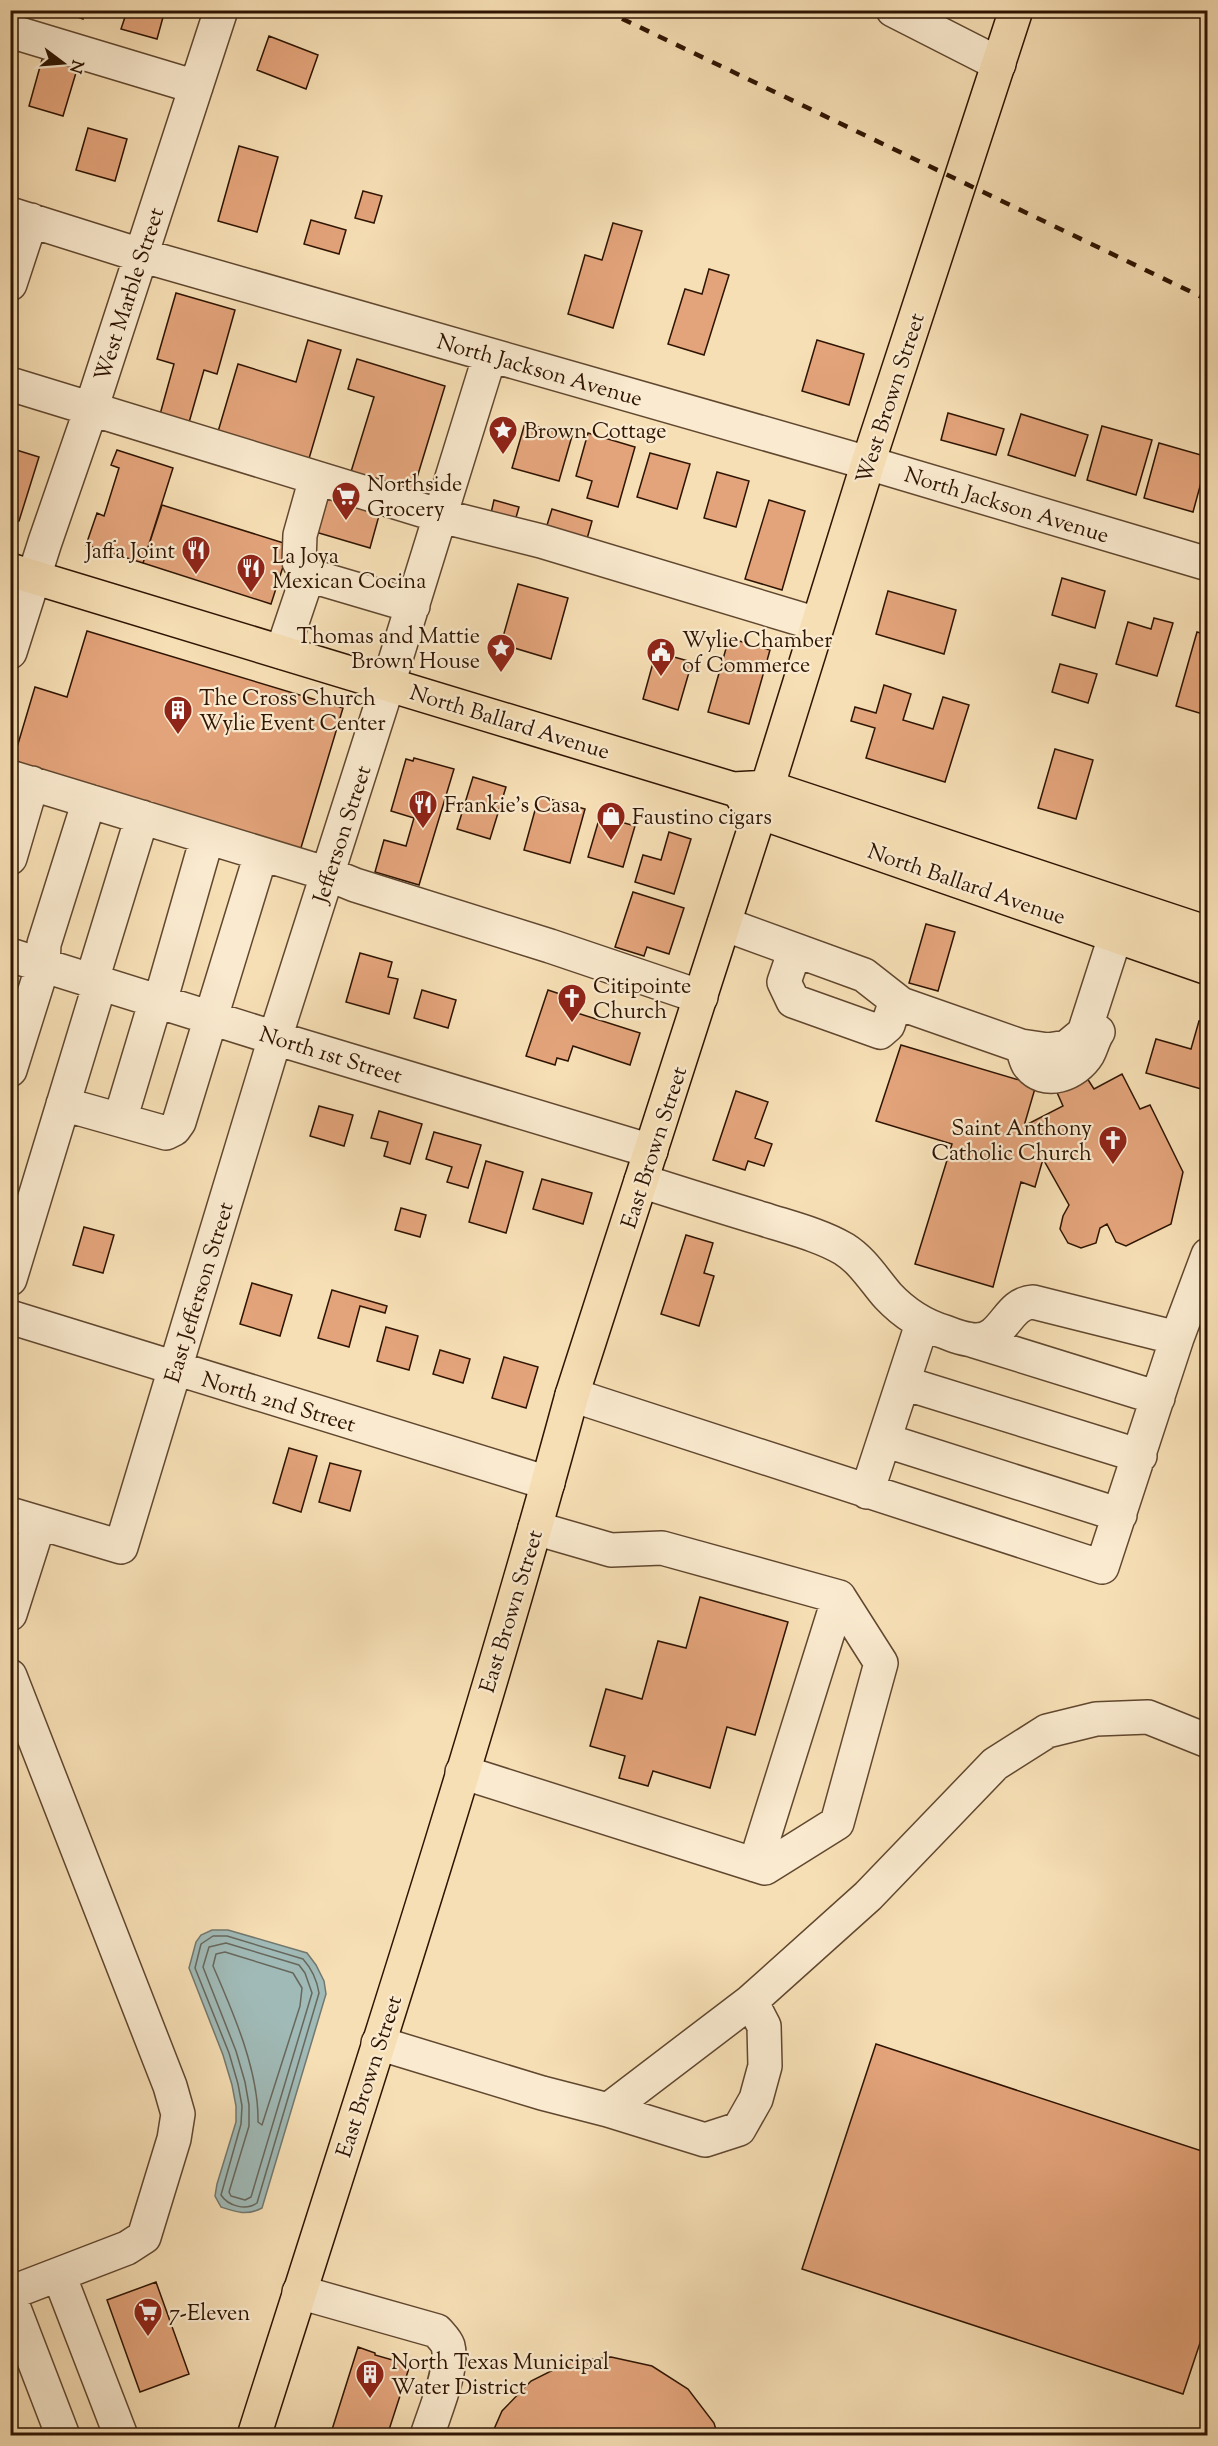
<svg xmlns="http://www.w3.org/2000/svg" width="1218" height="2446" font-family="'Sorts Mill Goudy',serif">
	<rect width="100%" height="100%" fill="#f7dfb5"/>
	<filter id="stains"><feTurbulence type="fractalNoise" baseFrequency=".00333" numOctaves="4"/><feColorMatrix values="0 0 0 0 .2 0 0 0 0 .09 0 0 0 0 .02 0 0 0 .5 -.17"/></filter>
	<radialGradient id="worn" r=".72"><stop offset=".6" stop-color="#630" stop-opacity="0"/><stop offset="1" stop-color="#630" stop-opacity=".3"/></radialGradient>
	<path fill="#a0bab7" stroke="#72786f" stroke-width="1.5" d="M212,1930H228L307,1953L316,1965L324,1981L326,1994L262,2208C247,2216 236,2212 221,2207L215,2196L217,2184L236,2122V2106L232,2085L223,2055L189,1968L196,1942L201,1935Z"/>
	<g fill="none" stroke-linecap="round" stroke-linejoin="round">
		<path stroke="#67675c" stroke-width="1.5" d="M213,1936H227L303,1959C312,1969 317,1980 319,1993L257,2203C246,2211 228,2206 221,2195L241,2124L242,2106L238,2084L229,2053L195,1968L201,1944Z
			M226,1943L299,1965L305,1973L312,1993L251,2197L245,2200L231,2196L229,2192L249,2126V2105L245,2082L236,2051L203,1967L209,1947Z
			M225,1952L293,1973L302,1988L300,2006L262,2125L258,2122C259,2071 233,2012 213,1966L216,1954Z"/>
	</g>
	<path fill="#e4a47b" stroke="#2e1402" stroke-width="1.5" d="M59,10H86L83,19Z
		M121,10H165L157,39L121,29L125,17L120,16Z
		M269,36L318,55L306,89L257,70Z
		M43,56L78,66L63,116L29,106Z
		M88,128L127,139L115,181L76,170Z
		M239,146L278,157L257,232L218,221Z
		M363,191L382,196L374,223L355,218Z
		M311,220L346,230L339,254L304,244Z
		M613,223L642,231L613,328L568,314L585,255L602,260Z
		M709,269L729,275L704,355L668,344L685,289L702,294Z
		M176,293L235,310L217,374L204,370L188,426L159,418L174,364L157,359Z
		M308,340L341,350L308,462L217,435L238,364L296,382Z
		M817,340L864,354L849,405L802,391Z
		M357,359L445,386L412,494L350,475L374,397L348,389Z
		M948,413L1004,429L996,455L941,440Z
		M1021,414L1088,435L1075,476L1008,455Z
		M525,423L572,436L559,481L512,468Z
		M1102,426L1152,440L1136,495L1087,480Z
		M588,433L635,447L618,507L587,498L592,481L576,476Z
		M1159,443L1208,457L1193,512L1144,498Z
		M10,448L39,457L19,521L13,524H10Z
		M117,450L173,468L143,563L86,545L97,513L104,516L119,468L111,465Z
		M650,453L690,464L677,509L637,497Z
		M717,472L749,481L736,527L704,518Z
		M322,495L380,512L370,548L312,531Z
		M494,500L519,507L513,528L489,522Z
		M769,500L805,511L782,590L745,579Z
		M162,505L290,545L271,604L143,563Z
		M552,509L592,521L585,546L544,535Z
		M1062,578L1105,591L1095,628L1052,615Z
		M518,584L568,598L551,659L501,644Z
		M888,591L956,610L944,654L876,634Z
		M1154,618L1173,623L1157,676L1116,664L1128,622L1151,629Z
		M87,631L343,708L300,851L12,764L35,687L67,697Z
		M1197,632L1208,635L1206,715L1176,706Z
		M729,638L770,650L749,724L708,712Z
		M656,652L692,662L678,710L643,699Z
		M1060,664L1097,674L1088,703L1052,692Z
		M884,685L911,694L903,720L933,729L943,697L969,705L945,782L866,758L875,728L851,721L855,707L876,713Z
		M1055,749L1093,760L1076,819L1038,808Z
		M414,758L454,769L419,885L375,872L384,840L406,846L414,818L391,811L406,759L413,761Z
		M473,777L506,787L490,839L457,829Z
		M539,796L585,809L570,863L524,850Z
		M600,816L635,826L623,867L588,857Z
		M669,832L691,839L674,894L635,882L643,855L661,860Z
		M633,892L684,908L669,954L647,947L644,956L615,947Z
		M926,924L955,932L938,991L909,983Z
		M360,953L392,962L388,977L398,979L389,1014L346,1002Z
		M422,990L456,1000L448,1028L414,1018Z
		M548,990L578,1000L574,1012L640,1033L630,1065L573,1046L568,1061L557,1058L555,1065L526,1056Z
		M1199,1021L1208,1024V1091L1146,1073L1156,1039L1191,1049Z
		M901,1045L1036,1085L1024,1126L1063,1106L1055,1088L1085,1075L1094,1089L1122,1074L1140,1109L1150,1105L1183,1172L1171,1224L1126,1246L1116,1242L1107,1224L1100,1228L1096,1243L1081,1248L1068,1243L1060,1229L1063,1216L1069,1205L1043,1159L1035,1187L1021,1182L993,1287L915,1264L952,1144L876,1121Z
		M736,1091L768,1102L755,1138L772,1144L764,1166L748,1161L745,1170L713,1160Z
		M319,1106L353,1115L344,1146L310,1136Z
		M379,1111L422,1124L410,1164L384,1156L388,1142L371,1138Z
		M434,1132L481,1145L468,1188L447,1182L452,1167L426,1159Z
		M486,1161L523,1172L506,1233L469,1222Z
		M542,1179L592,1193L583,1224L533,1209Z
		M401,1208L426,1215L420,1237L395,1230Z
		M84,1227L114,1235L103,1273L73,1265Z
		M686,1235L713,1243L704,1273L714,1276L699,1326L661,1314Z
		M252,1283L292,1295L280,1336L240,1324Z
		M332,1290L387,1306L385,1313L360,1306L349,1347L318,1338Z
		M386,1327L418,1336L409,1370L377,1361Z
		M440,1350L470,1359L463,1383L433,1374Z
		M504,1357L538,1367L526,1408L492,1398Z
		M289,1448L317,1456L301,1512L273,1503Z
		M330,1463L361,1471L350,1511L319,1502Z
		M700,1597L788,1622L755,1735L727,1727L710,1788L653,1771L648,1786L619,1778L625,1756L590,1746L606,1689L642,1699L658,1641L686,1648Z
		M876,2044L1208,2153V2319L1183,2394L802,2269Z
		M156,2282L189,2374L140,2392L107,2300Z
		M358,2347L375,2353V2355L410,2365L387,2436H330Z
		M611,2357L652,2366L688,2389L714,2423L718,2436H491L502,2411L531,2381L569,2362Z"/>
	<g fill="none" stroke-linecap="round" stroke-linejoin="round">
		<g stroke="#60472f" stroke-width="36">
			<path id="minor" d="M893,10L999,64
				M10,31L196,87
				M10,214L140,255L868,463L1208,564
				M10,284L31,220
				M10,384L441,516L541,541L817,624
				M308,575L299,562L300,535L316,478
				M10,652L45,542L91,409L221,10
				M282,652L308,575L413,606
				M10,777L328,874L355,885L550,946L701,997
				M10,858L32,783
				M724,924L864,975L901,1004L1021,1046L1048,1050L1067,1047L1084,1033L1124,909
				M795,950L784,982L793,1001L880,1032L888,1025L896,1000
				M10,955L275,1038L651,1151
				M92,980L142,817
				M160,1002L207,838
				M1021,1046C1024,1051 1025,1059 1028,1064C1044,1087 1076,1074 1088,1054C1092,1047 1093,1039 1098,1032
				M10,1070L43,965L44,944L89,801
				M63,1104L166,1133L174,1129L179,1122L261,854
				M120,1120L156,1000
				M641,1181C682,1194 723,1207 763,1219C791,1228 820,1235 844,1249C863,1261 874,1280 888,1296C904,1313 922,1325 945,1332C955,1336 965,1340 976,1340C1004,1340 1007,1303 1033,1302L1177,1338
				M10,1279L100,983
				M10,1317L548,1483
				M968,1339L1158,1398
				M904,1383L1140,1456
				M572,1395L1102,1567L1177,1338L1208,1255
				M884,1440L1120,1515
				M867,1492L922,1324
				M10,1514L121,1547L275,1038L388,684L490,355
				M10,1614L39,1523
				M10,1676L170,2086L178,2114L174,2139L144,2237L127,2248L10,2293
				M462,1772L765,1868L837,1823L881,1663L839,1597L662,1548L611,1550L535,1528
				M755,1865L839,1597
				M378,2043L542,2093L608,2110L751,2001L868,1896L995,1764L1047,1731L1096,1719L1148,1717L1208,1741
				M608,2110L705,2140L739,2129L756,2099L765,2066L764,2026L751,2001
				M59,2275L121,2436
				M299,2292L437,2331C441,2336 446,2340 448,2346C454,2368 434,2413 427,2436
				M10,2298L63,2436"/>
		</g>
		<g stroke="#2e1402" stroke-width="36">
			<path id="major" d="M10,570L733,789L767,787L1208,933
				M743,798L759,812L1208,968
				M254,2436C364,2090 477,1745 572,1395L754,830L868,463L1016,10"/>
		</g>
		<use href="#minor" stroke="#faeacf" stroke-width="33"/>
		<use href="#major" stroke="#f7dfb5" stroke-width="33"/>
		<path stroke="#2e1402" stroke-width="4.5" stroke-dasharray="10 10" stroke-linecap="butt" d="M604,10L1208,300"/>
	</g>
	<defs>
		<g id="sight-pin" transform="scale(1.5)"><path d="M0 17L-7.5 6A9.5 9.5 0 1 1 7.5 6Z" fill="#8f2418" stroke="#faeacf"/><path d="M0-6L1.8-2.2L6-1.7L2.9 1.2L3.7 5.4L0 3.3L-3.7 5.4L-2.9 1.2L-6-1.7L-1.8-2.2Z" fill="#fff"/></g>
		<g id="supermarket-pin" transform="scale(1.5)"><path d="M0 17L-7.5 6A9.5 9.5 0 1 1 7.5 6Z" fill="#8f2418" stroke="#faeacf"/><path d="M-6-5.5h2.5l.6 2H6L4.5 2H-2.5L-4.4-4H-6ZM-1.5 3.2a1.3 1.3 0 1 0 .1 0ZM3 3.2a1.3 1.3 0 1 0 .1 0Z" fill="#fff"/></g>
		<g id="restaurant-pin" transform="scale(1.5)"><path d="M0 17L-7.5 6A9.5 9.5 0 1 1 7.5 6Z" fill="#8f2418" stroke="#faeacf"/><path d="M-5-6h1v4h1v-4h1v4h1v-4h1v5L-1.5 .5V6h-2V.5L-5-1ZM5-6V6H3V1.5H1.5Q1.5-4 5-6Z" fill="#fff"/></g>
		<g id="civic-pin" transform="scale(1.5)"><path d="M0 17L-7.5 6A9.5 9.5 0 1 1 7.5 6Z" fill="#8f2418" stroke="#faeacf"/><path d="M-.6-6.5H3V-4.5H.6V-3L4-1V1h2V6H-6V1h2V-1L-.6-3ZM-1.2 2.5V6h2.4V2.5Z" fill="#fff"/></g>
		<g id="building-pin" transform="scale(1.5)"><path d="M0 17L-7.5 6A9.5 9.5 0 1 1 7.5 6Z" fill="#8f2418" stroke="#faeacf"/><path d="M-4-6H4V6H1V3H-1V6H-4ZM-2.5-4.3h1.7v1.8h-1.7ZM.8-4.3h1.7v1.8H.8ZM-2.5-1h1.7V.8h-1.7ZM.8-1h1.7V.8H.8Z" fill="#fff"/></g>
		<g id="shop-pin" transform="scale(1.5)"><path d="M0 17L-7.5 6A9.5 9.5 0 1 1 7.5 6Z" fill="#8f2418" stroke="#faeacf"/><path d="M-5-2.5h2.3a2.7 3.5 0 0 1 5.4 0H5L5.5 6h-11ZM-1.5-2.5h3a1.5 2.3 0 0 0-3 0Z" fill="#fff"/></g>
		<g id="church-pin" transform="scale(1.5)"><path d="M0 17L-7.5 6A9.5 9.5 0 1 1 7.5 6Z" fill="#8f2418" stroke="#faeacf"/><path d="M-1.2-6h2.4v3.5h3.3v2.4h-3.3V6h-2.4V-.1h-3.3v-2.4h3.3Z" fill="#fff"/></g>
	</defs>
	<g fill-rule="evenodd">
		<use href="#sight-pin" x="503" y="430"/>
		<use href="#supermarket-pin" x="346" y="496"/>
		<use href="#restaurant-pin" x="196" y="550"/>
		<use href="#restaurant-pin" x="251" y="568"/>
		<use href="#sight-pin" x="501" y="648"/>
		<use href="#civic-pin" x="661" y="652"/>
		<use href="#building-pin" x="178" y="710"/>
		<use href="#restaurant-pin" x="423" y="804"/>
		<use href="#shop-pin" x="611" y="816"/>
		<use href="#church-pin" x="572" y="998"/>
		<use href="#church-pin" x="1113" y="1140"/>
		<use href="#supermarket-pin" x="148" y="2312"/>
		<use href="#building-pin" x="370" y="2374"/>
	</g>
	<g text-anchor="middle" stroke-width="4.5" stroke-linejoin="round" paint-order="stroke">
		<g font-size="22" fill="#2e1402" stroke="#faeacf">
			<text transform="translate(128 294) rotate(-72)" y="8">West Marble Street</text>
			<text transform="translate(540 369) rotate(16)" y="8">North Jackson Avenue</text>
			<text transform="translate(889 398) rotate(-72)" y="8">West Brown Street</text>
			<text transform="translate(1007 504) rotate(17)" y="8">North Jackson Avenue</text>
			<text transform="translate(510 721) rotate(17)" y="8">North Ballard Avenue</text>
			<text transform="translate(341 834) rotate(-72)" y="8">Jefferson Street</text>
			<text transform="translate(967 883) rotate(19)" y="8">North Ballard Avenue</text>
			<text transform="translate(331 1054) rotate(17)" y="8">North 1st Street</text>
			<text transform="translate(653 1147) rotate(-72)" y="8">East Brown Street</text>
			<text transform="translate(198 1292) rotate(-73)" y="8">East Jefferson Street</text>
			<text transform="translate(279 1401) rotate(17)" y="8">North 2nd Street</text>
			<text transform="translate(510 1611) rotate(-73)" y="8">East Brown Street</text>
			<text transform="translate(368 2076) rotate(-72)" y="8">East Brown Street</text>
		</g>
		<g font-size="22" fill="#2e1402" stroke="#faeacf" text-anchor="start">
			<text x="524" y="438">Brown Cottage</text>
			<text x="367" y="491">Northside<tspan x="367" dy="25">Grocery</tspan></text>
			<text x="175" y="558" text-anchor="end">Jaffa Joint</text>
			<text x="272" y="563">La Joya<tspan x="272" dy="25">Mexican Cocina</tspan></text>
			<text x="480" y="643" text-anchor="end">Thomas and Mattie<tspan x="480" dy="25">Brown House</tspan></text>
			<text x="682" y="647">Wylie Chamber<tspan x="682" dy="25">of Commerce</tspan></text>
			<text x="199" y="705">The Cross Church<tspan x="199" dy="25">Wylie Event Center</tspan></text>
			<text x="444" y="812">Frankie's Casa</text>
			<text x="632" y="824">Faustino cigars</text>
			<text x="593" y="993">Citipointe<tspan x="593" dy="25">Church</tspan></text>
			<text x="1092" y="1135" text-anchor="end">Saint Anthony<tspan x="1092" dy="25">Catholic Church</tspan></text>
			<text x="169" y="2320">7-Eleven</text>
			<text x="391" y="2369">North Texas Municipal<tspan x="391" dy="25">Water District</tspan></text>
		</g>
	</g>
	<rect width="1218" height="2446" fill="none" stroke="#f7dfb5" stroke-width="36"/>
	<rect x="12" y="12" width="1194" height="2422" fill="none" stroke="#2e1402" stroke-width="3"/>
	<rect x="18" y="18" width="1182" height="2410" fill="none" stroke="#2e1402" stroke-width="1.5"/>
	<g transform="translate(63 63) rotate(106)" stroke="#faeacf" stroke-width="4.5" paint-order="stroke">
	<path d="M0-4.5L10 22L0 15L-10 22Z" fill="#2e1402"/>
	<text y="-9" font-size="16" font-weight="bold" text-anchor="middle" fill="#2e1402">N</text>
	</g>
	<rect width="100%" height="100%" filter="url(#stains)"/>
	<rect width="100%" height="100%" fill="url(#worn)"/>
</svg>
